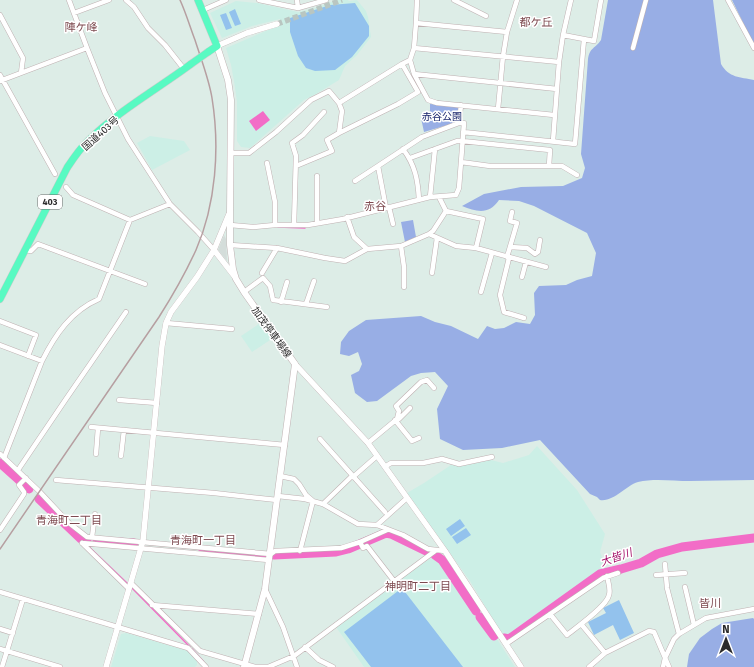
<svg xmlns="http://www.w3.org/2000/svg" width="754" height="667" font-family="'Fira Sans','Noto Sans JP',sans-serif">
	<rect width="100%" height="100%" fill="#ddede7"/>
	<path fill="#ccefe6" d="M337,0H348L349,1L357,0L366,11L368,17L371,37L357,55L345,66L339,80L316,94L304,100L250,148L241,147L237,141V102L234,81L231,65L226,48L280,25V19L252,26L222,38L210,13L236,1L257,3L298,12L313,9Z
		M150,136L184,141L190,150L152,170L137,143Z
		M262,322L273,338L252,352L241,336Z
		M537,446L577,490L605,534L600,552L606,568L538,617L513,634L506,637L500,631L470,581L407,493L424,483L451,465L462,466L491,460L503,463L529,455Z
		M434,556L478,619L492,637L497,639L515,667H364L336,627L413,570Z
		M126,633L188,651L197,661V665L195,667H111L121,634Z"/>
	<path fill="#98aee5" d="M608,0H713L721,64C729,78 740,77 754,80V480C733,480 711,481 690,481C673,481 654,478 638,482C625,486 614,502 600,500L597,497L590,494L540,440L502,448L463,450L440,439L437,409L448,386L435,372L421,373L411,376L377,401L367,402L355,393L351,375L359,371L362,364L358,352L349,356L340,354L341,342L349,331L366,320L421,316L435,322L451,326L478,339L487,326L495,329L504,328L516,322L530,324L535,315L534,293L539,286L566,285L577,280L592,276L596,253L587,233L534,206L519,201L499,200C489,215 477,212 462,206L484,194L521,187L563,186L582,178L585,168L581,154L588,59C590,47 595,49 601,40Z
		M732,0H754V45Z
		M430,104L459,106L458,122L424,132L421,118L430,112Z
		M413,220L416,237L405,242L401,222Z
		M753,618L754,619V667H687L689,654L700,638L712,629L722,623Z"/>
	<path fill="#93c2ed" d="M355,3L369,26V36L352,57L335,70L315,71L306,68L298,56L290,32V18L330,5Z
		M235,9L241,24L235,26L229,12Z
		M226,13L232,28L226,30L220,15Z
		M460,519L465,526L451,536L446,529Z
		M466,528L471,535L457,544L452,537Z
		M402,588L463,667H371L344,632Z
		M619,600L634,633L620,640L613,625L594,635L588,622L606,613L603,608Z"/>
	<path fill="#d4ddda" d="M224,235L226,239L227,261L218,250Z"/>
	<path fill="#f26dc7" d="M263,111L270,120L256,131L249,121Z"/>
	<g fill="none" stroke-linecap="round" stroke-linejoin="round">
		<path stroke="#f26dc7" stroke-width="1.5" d="M278,227L305,228
			M81,539L85,542
			M87,545L128,584
			M132,588L190,647
			M192,649L203,661"/>
		<path stroke="#f26dc7" stroke-width="9" d="M0,463L29,489
			M39,499L81,539L87,540
			M97,541L134,543
			M203,550L265,556
			M274,555L336,552L348,549L386,533L391,534L426,551
			M435,555L442,560L476,611
			M480,617L494,636
			M504,638L509,639L600,574L621,569L641,563L657,554L682,547L754,538"/>
		<path stroke="#b9c6c1" stroke-width="5.5" stroke-dasharray="5.5 3" stroke-linecap="butt" d="M277,24L342,0"/>
		<g stroke="#bfb1b2" stroke-width="5.5">
			<path id="minor" d="M69,0L87,48L105,93L128,139L170,204L198,232L214,250
				M126,0L134,7L148,28L165,45L184,69
				M259,0L298,8L326,0
				M297,0L298,8
				M454,0L486,16
				M728,0L754,48
				M203,10L226,0
				M74,13L109,0
				M0,15L23,58L21,73
				M416,23L417,0
				M507,32L416,23L414,48L410,60L414,74L557,89
				M563,35L594,41L601,0
				M414,48L559,62
				M633,48L646,0
				M402,64L418,92L398,104L339,133L342,111L339,103L402,64L410,60
				M414,74L428,100L437,103L554,115
				M0,75L55,174
				M0,81L87,48
				M498,109L503,56L507,32L517,0
				M459,123L461,105
				M463,132L575,144L584,39
				M553,141L559,62L563,35L571,0
				M403,149C415,165 418,180 419,200
				M231,153H249L276,132L311,100L329,91L339,103
				M410,158L457,141H462L550,150L549,166
				M461,162L490,166H562L577,175
				M267,163L275,202V225
				M296,166L332,151L327,140L339,133
				M317,176V223
				M355,181L378,166
				M66,187L73,195L130,220L170,204
				M430,197L435,149
				M389,207L393,224
				M446,211L483,219L476,248
				M347,217L354,237L367,249
				M230,225L253,227L275,225H308L343,219L430,197L456,195L459,188L464,123H459L422,137L378,166L386,208
				M294,225L296,156L292,143L303,135L324,112
				M429,234L456,246L476,248L546,267
				M230,245L277,248L325,258L345,261L367,249L401,246L429,234L433,231L446,211L439,197
				M401,246L404,267V287
				M510,247L527,248L535,254L538,252L540,240
				M25,250L31,251L38,244L145,284
				M507,257L517,223L510,221L512,212
				M509,258L500,295L504,312L524,318
				M262,273L277,248
				M432,273L437,238
				M522,277L526,262
				M244,292L263,278L270,286L273,300L327,307
				M481,292L492,253
				M281,302L287,282
				M306,304L314,281
				M0,321L36,335L28,356
				M166,323L232,329
				M0,345L42,361
				M119,400L157,403
				M397,419H399L410,408
				M395,420L412,441L419,438
				M91,427L285,445
				M320,439L385,512
				M368,443L397,419L399,411L396,406L421,382L427,380L434,388
				M0,454L39,491L69,523L87,537L271,554L275,551L341,548L360,542L387,530
				M96,454L98,428
				M121,456L124,430
				M4,458L42,361C55,335 71,311 99,299L130,220
				M386,466L391,463H423L442,459L459,464L492,457
				M18,470L66,399L126,312
				M280,476L294,479L299,484L306,495L313,501L300,551
				M353,477L377,456
				M56,480L214,493L277,500
				M278,496L305,499L323,504L358,524L377,525L403,535L428,549L445,551
				M323,504L352,476
				M377,525L407,498
				M0,530L24,494V492L19,485L26,478
				M92,537L95,514
				M360,542L363,548L367,546L394,581
				M82,543L269,560
				M82,543L129,589
				M665,564L667,588L679,634
				M656,575L685,573
				M131,583L200,651L255,667H268L294,656L435,551
				M685,587L694,625
				M265,589L283,627L297,667
				M0,592L188,648L206,667
				M152,605L259,614
				M550,614L567,635C577,627 607,606 609,595C611,589 608,582 607,576
				M581,624L605,653
				M0,629L13,633
				M506,644L603,578L618,573
				M305,647L319,660L333,667
				M0,649L60,667
				M2,667L23,599
				M589,667L605,653L649,631L654,632L669,667
				M663,667L665,658L674,639L679,634L706,618L754,609"/>
		</g>
		<g stroke="#bfb1b2" stroke-width="6">
			<path id="tertiary" d="M217,46L247,33L277,24
				M214,250L235,277
				M295,364L368,443L445,551L521,667
				M106,667L143,541L162,346L166,323L171,312L197,277L214,250L229,214"/>
		</g>
		<g stroke="#bfb1b2" stroke-width="7">
			<path id="secondary" d="M217,46L228,80L231,100L230,212V245L233,269L236,279L244,292L295,364L265,589L244,667"/>
		</g>
		<g stroke="#ccc" stroke-width="8">
			<path id="trunk" d="M198,0L217,46L208,52
				M0,299L67,168C73,159 78,151 86,143C116,112 156,90 191,64"/>
		</g>
		<use href="#minor" stroke="#fff" stroke-width="4.5"/>
		<use href="#tertiary" stroke="#fff" stroke-width="5.5"/>
		<use href="#secondary" stroke="#fff" stroke-width="6"/>
		<use href="#trunk" stroke="#58fac2" stroke-width="7"/>
		<path stroke="#b69fa1" stroke-width="1.5" d="M0,549L159,317C173,295 185,274 196,250C216,204 220,148 212,98C209,79 201,59 195,40C190,27 186,13 180,0"/>
		<g stroke="#ccc" stroke-width="8" stroke-linecap="butt">
			<path id="trunk-bridge" d="M191,64L208,52"/>
		</g>
		<use href="#trunk-bridge" stroke="#58fac2" stroke-width="7"/>
	</g>
	<g text-anchor="middle" stroke-width="3" stroke-linejoin="round" paint-order="stroke">
		<rect fill="#fff" stroke="#6b6b6b" stroke-width="1" x="38" y="195" width="24" height="14" rx="3"/>
		<g font-size="9" font-weight="bold" fill="#2b2b2b">
			<text x="50" y="205">403</text>
		</g>
		<g font-size="10" fill="#18246b" stroke="#fff">
			<text x="442" y="120">赤谷公園</text>
		</g>
		<g font-size="10" fill="#2b2b2b" stroke="#fff">
			<text transform="translate(100 133) rotate(-42)" y="4">国道403号</text>
			<text transform="translate(272 332) rotate(54)" y="4">加茂停車場線</text>
		</g>
		<g font-size="11" fill="#7e4a50" stroke="#fff">
			<text x="536" y="26">都ケ丘</text>
			<text x="81" y="31">陣ケ峰</text>
			<text x="375" y="210">赤谷</text>
			<text x="69" y="524">青海町二丁目</text>
			<text x="203" y="544">青海町一丁目</text>
			<text x="418" y="590">神明町二丁目</text>
			<text x="710" y="607">皆川</text>
		</g>
		<g font-size="11" font-style="italic" fill="#a10964" stroke="#fff">
			<text transform="translate(616 557) rotate(-19)" y="4">大皆川</text>
		</g>
	</g>
	<g transform="translate(726 639)" stroke="#ffffff" stroke-width="3" paint-order="stroke">
	<path d="M0-3L7 15L0 10L-7 15Z" fill="#2b2b2b"/>
	<text y="-6" font-size="11" font-weight="bold" text-anchor="middle" fill="#2b2b2b">N</text>
	</g>
</svg>
